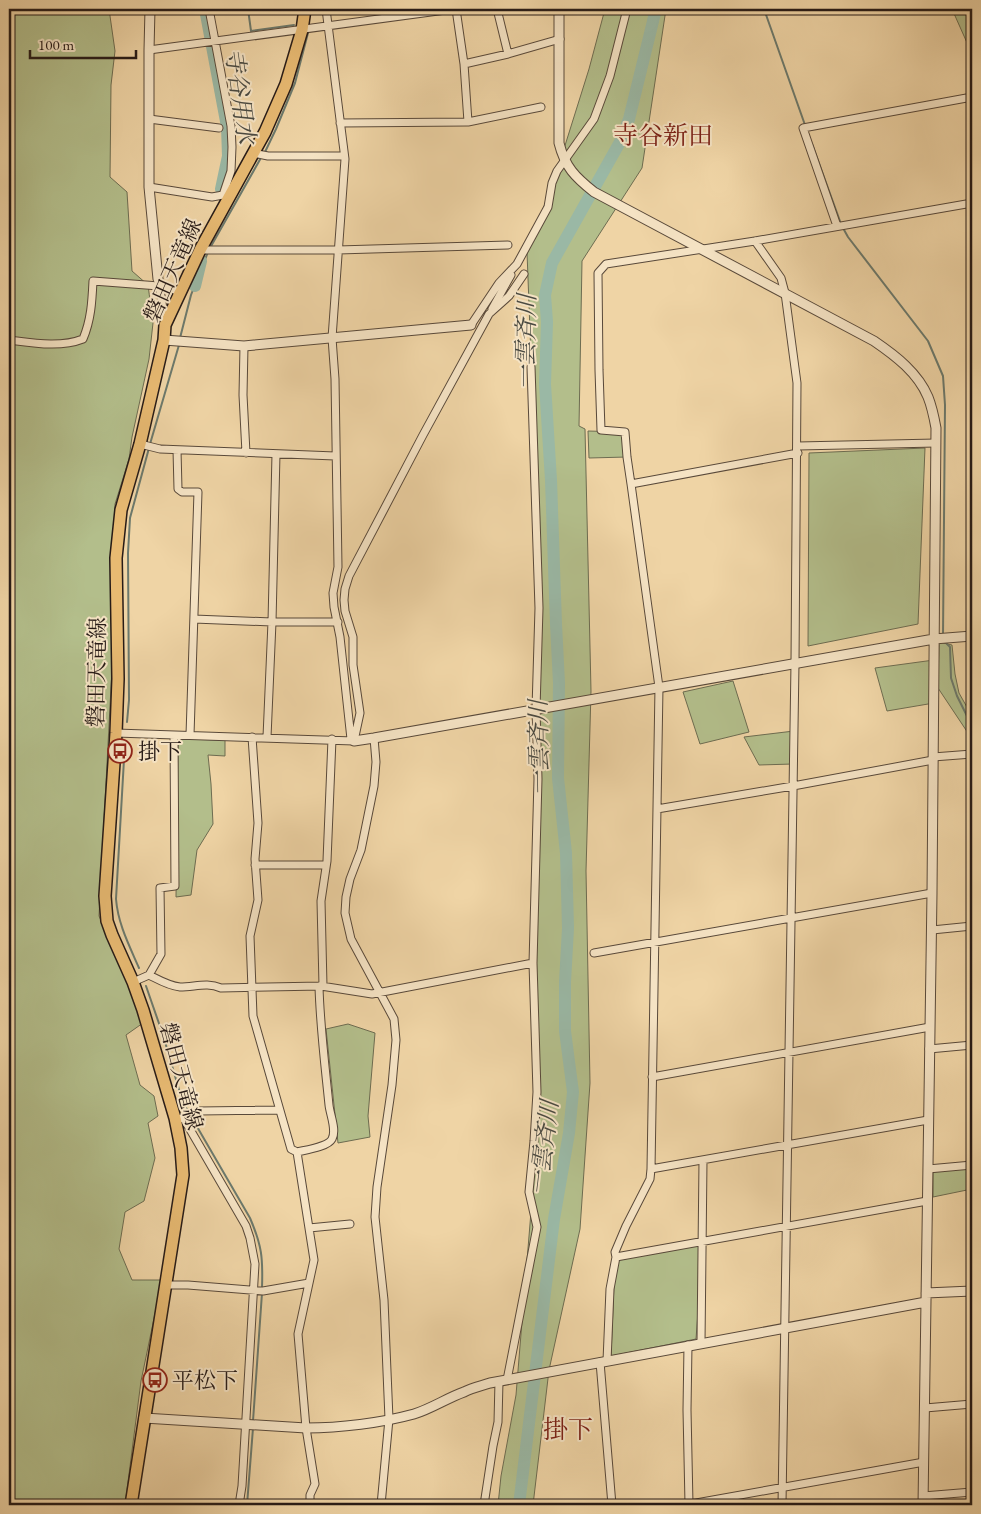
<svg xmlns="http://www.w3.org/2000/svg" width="981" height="1514" font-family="'EB Garamond','Noto Serif JP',serif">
	<rect width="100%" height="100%" fill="#efd4a5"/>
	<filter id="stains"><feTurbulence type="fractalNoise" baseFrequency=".004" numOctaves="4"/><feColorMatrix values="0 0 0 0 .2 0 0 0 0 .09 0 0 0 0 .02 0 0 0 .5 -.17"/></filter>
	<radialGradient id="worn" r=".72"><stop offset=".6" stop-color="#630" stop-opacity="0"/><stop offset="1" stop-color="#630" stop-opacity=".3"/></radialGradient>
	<path fill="#b3be8b" stroke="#6d6c51" d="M9,9H109L115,51L111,85L110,177L127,192L132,271L148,285L153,323L149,359L132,437L129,459L115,504L112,571V668L99,916L124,973L143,1023L126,1035L140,1085L154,1096L158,1116L148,1123L155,1158L144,1201L125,1212L119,1249L132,1280H162L141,1381L125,1505H9V224L15,221L9,223Z
		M605,9H666L642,168L582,261L579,426L585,429L591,691L586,871L590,1083L580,1229L549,1370L533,1505H498L501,1476L516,1395L539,1114L535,908L536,688L535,462L527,252L557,171L589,69Z
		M952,9H972V54Z
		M588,431L625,432L627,457L589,458Z
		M925,448L918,624L808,646L809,453Z
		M939,642L952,645L955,674L959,693L972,716V739L938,688Z
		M934,660V703L887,711L875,668Z
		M733,681L749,732L700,744L683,692Z
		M794,731L793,764L759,765L744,737Z
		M178,739L225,740V756L208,755L211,784L213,824L197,850L191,895L176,897Z
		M348,1024L375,1033L368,1116L370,1137L338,1143L326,1029Z
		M967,1168V1190L933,1197V1171Z
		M703,1242L696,1339L611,1356L615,1261Z"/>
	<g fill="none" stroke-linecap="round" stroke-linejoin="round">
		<path stroke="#6c796c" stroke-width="2" d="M248,9L251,31L294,25
			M764,9L805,125
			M812,144L841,224
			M265,152L276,129L295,83L308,33
			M843,228L848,237L928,341L943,376L945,405L943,636
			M210,248L262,156
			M180,338L191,295L208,252
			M150,444L179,345
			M944,641L950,647L951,678L957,696L972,726
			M127,722L129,700L128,553L130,518L149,448
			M125,742L116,899C118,924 129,945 139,968
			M146,986L163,1035L180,1093L185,1106L250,1218C262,1246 263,1258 262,1288
			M253,1421L262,1293
			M247,1505L253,1428"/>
		<path stroke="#9ab8a5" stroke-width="12" d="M205,9L227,127L228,156L221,189
			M195,286L201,261
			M519,1505L554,1219L569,1133L573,1092L565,1031V982L568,928L566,853L558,778L559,683L556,624L551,480L545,384L547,322L545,295L552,263L620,142L629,119L656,9"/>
		<g stroke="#59493a" stroke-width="9">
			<path id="minor" d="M209,9L231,126L232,147L231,171L223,195L229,197
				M326,9L345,159L332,338L335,379L338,567L333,593L334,607L340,637L351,739
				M456,9L464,64L468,122
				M497,9L508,54
				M149,50L453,9
				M464,64L508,54L560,39
				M149,119L219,128
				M340,123L468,122L541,107
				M253,153L268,156H344
				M149,187L212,197L223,195
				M837,226L803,128L972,97
				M755,241L781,278L785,293L797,383L795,663L782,1505
				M200,250H338L508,245
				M158,280L165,287L180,292
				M159,282L165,323
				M492,309L511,275
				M471,325L499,283L517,264L548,207L552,183L557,171L594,119L610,76L627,9
				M9,340C33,343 60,348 83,339C91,320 92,302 93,281L159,286
				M244,346L243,395L246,453
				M140,444L160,449L335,456
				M798,446L936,443
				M177,450L178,489L182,492H198L190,735
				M631,484L798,453
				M194,619L272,622H338
				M116,733L354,741L360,713L353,665V637L345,611L344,600L345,589L349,576L423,435L489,314L509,296L524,274
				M252,737L258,823L255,859L258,900L250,936L253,1016L291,1149L297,1152C305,1150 328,1147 332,1139C337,1130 330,1115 329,1105C325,1065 320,1026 319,986
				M267,737L272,622L276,454
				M374,738L376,762L374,786L361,850L350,879L346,897L345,913L351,939L394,1019L396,1040L392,1085L377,1187L375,1217L384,1300L389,1419L381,1505
				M933,757L972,754
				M657,809L793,786L933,760
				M255,865H326
				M932,930L972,926
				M594,953L932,893
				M149,975C159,980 169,986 180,987C195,987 207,982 221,988L321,986L372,994L533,963
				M133,982L149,975L161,954L160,888L175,886L174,735
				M323,986L321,901L327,861L332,739
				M929,1049L972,1045
				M652,1077L930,1027
				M175,1118L184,1119L246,1226L250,1238L255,1264L242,1486L239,1505
				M184,1119L199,1111L279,1110
				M297,1152L314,1260L298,1334L306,1428L315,1484L310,1495V1505
				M651,1169L928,1120
				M928,1169L972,1165
				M309,1228L350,1224
				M616,1257L927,1201
				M165,1285H188L263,1291L309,1283
				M701,1343L703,1161
				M688,1345L687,1410L689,1504
				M607,1361L610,1289L616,1257L615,1252L626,1226L650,1179L651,1169L659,687L631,484L627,457L625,432L601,430L599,370L598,273L606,264L755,241L972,203
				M600,1362L612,1505
				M507,1380L537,1227L529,1192L534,1141L537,1092L533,963L538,779L536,709L539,608L531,367
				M925,1408L972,1404
				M923,1496L972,1492
				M484,1505L493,1446L498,1422L499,1381
				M685,1505L924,1462"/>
		</g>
		<g stroke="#59493a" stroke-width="11">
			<path id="tertiary" d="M150,9L149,50V187L158,279
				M559,9V143C565,167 575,177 594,192L874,341C896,356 918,373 928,397C932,407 934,417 936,428L932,893L923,1505
				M164,340L244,346L471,325
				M354,741L374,738L934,639L972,636
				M926,1293L972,1291
				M144,1418L306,1428C340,1428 381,1423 414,1414C431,1409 447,1398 464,1392C472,1388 481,1386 490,1383L926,1302"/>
		</g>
		<g stroke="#271b17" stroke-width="12">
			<path id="secondary" d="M970,9L972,14"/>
		</g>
		<g stroke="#271b17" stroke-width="14">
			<path id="primary" d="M131,1505L183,1175L181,1148L175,1118L143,1010L133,982L112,935L107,921L105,896L116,733L118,679L116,558L121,510L140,444L164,340L165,325L200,250L265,132L286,84L302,30L305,9"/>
		</g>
		<use href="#minor" stroke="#f5e3c4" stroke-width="7"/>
		<use href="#tertiary" stroke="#f5e3c4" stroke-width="9"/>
		<use href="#secondary" stroke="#f5e3c4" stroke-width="10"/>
		<use href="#primary" stroke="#e8ba72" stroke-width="11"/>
	</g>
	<defs>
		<g id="bus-ring" transform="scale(1.25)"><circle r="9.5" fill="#f5e3c4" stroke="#8f2418" stroke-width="1.5"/><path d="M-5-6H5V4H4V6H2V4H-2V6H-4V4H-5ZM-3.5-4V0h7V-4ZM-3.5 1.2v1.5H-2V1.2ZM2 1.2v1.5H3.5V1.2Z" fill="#8f2418"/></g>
	</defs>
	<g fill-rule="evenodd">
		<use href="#bus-ring" x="120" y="751"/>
		<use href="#bus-ring" x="155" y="1380"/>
	</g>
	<g text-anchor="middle" stroke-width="4" stroke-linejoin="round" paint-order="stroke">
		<g font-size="22" fill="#271b17" stroke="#f5e3c4">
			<text transform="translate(172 270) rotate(-66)" y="8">磐田天竜線</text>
			<text transform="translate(96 672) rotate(-89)" y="8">磐田天竜線</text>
			<text transform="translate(182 1076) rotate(75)" y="8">磐田天竜線</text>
		</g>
		<g font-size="22" fill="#271b17" stroke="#f5e3c4" text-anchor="start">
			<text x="138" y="759">掛下</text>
			<text x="172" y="1388">平松下</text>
		</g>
		<g font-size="24" font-style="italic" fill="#4a4a42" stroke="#f5e3c4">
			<text transform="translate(240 96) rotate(82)" y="8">寺谷用水</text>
			<text transform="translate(526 342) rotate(-89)" y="8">一雲斉川</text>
			<text transform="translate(539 748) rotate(-91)" y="8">一雲斉川</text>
			<text transform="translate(544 1148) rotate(-83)" y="8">一雲斉川</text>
		</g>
		<g font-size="25" fill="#7a1f14" stroke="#f5e3c4">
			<text x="663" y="144">寺谷新田</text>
			<text x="568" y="1438">掛下</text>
		</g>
	</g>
	<rect width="981" height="1514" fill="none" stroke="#efd4a5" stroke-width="30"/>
	<rect x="10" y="10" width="961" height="1494" fill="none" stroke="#271b17" stroke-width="2.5"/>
	<rect x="15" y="15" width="951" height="1484" fill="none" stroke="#271b17"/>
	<path d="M30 50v8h106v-8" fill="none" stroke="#271b17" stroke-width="2.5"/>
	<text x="38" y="50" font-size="15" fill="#271b17" stroke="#f5e3c4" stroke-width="4" paint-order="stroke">100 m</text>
	<rect width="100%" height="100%" filter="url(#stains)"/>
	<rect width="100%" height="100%" fill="url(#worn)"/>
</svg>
